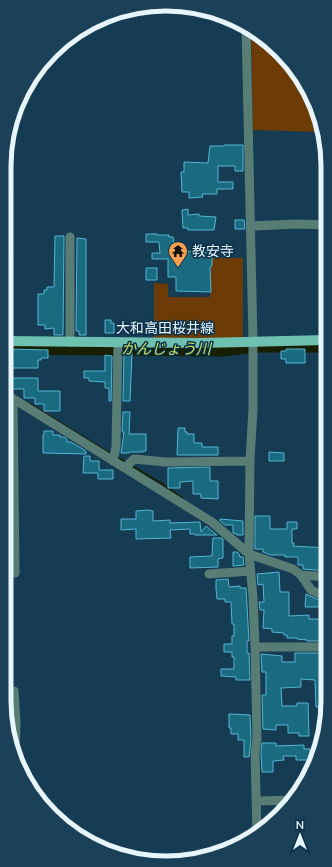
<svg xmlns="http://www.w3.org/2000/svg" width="332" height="867" font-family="Mulish,'Noto Sans JP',sans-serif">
	<rect width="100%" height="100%" fill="#163c54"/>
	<path fill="#6d3b05" d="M251,29L256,31L288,59L311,95L323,132L253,130Z
		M211,258H243V338H154V283L168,284V297H210Z"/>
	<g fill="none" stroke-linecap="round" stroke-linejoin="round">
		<path stroke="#181e00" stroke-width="2" d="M4,387L11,392
			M30,404L111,454
			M117,457L127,463
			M130,465L161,483L182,498"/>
		<path stroke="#181e00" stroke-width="13" d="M4,348L220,350L260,346H327"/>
	</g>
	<path fill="#1a6b7f" stroke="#54b6d3" d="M224,145H243V171H235V166H218V182H233V189H217V194H202L203,197L189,198V192H182L181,172H184V162L208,163L210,146H224Z
		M188,209V215L199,214V216L216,217L214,230H188V228H183L182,210Z
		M235,220H244L245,229H235Z
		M146,234H157V235H169V237H173L174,244H178V251L212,252V265L211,267H210L211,292L176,291V277H168V259H152V253H160L159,242H146Z
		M55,236H64L63,335H54V328L45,329V325H38V294H44V290H47V287H54Z
		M77,238L86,239V335H79V331H76Z
		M146,268H157V280H146Z
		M105,320H111V323H114V333H105Z
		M10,349L48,350V358H41V360H38V368H11V364H4V351H10Z
		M286,349H305V363H286V359H281V351H286Z
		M124,351L132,352L130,401H123Z
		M105,355L112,356L111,401H109V388H105V382L89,381V378H84V371H105Z
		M10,378H38V391H60V411H44V404H35V398H24V389H10Z
		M123,412H130L129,434H146V451H143V452H129V453H121L124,432H122Z
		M178,428H185V432H187V434H194V443H202V447H218V455H177Z
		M44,431H53V435H60V437H64L67,439V442H71L86,451V454L43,453V435H44Z
		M269,452L284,453V461H269Z
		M84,456H90V461H99V470H113V479H98V473H83Z
		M210,467V481H218V499L201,498V494H193V481L180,482V488H168V468Z
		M147,510L153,511V521L170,520V523L200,522L201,532L206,526L217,535H195V534H190V529L170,530L171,538L136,539V529L121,530V519H136V511Z
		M255,516H270V529H287V522H297V529H292V543H294L293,546L328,548V571L303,569V565H298V557H285V555H271L263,552V549H255Z
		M220,519L243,521V535H237V534L233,533V525H225L220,521Z
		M213,538H221L223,539V558L218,559V567L190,568V557L212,556Z
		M233,552H237L239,554L240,557H243L244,565L233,566Z
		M279,572L280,592H289V616L309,615V619H328V641H307V640L297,639V638H287V635H284V633L272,632V629L263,628L264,610H260L259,602H264L263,584L258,585L257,574Z
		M228,579L229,587L240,586V588H246L249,641H247V653H249L250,680H236V677L221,676V669H234V657H232V652H224V644H232V636H234V624H232L231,602H225V599H217L216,588V580Z
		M306,594L321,601V607H305Z
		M295,653H328V703L326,718H322V707H316L315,680L301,679V687L281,688L282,706H297V703H308L309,736H299V733H288V725H276V730L263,729L262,695H266V672H262L261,654L282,656V662H295Z
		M229,714L250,715L251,739L249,757H244V740H238V734H231V728H229Z
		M315,735H324L321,746H315Z
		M262,743H276V746L304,745V749H310V760H296V756H283L284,760L273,761V772H262L261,753Z"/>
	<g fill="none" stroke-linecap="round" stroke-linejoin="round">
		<path stroke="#577d75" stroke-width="9" d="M246,27L253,341V409L250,460L249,554L253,597L255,647L257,739L255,753L257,834
			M251,226L298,224L327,225
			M70,342V237
			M4,393L212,522L249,554L293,569L301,575L311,590L328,598
			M13,400L15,573
			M113,461L116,447L118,343
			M125,468L134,459L166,462L250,461
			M209,574L251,571
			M301,575L328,577
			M255,647H328
			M14,691L16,722L15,758
			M257,801L294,800"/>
		<path stroke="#6ec1b1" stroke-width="10" d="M4,341L199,343L327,340"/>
	</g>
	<defs>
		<g id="temple-pin" transform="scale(1)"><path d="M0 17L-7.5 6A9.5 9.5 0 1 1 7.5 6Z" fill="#fa9f4e" stroke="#093149"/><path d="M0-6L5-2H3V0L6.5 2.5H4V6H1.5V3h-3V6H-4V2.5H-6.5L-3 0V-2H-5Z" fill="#111"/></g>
	</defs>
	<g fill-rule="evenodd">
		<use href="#temple-pin" x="178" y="251"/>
	</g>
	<g text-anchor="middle" stroke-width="3" stroke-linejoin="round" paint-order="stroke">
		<g font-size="14" fill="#e7f5ff" stroke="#093149" text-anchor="start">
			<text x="192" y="256">教安寺</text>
		</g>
		<g font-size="14" fill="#e7f5ff" stroke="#093149">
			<text x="165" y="333">大和高田桜井線</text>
		</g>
		<g font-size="15" font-style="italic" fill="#c7e15d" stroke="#093149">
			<text x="166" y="354">かんじょう川</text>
		</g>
	</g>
	<path d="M0 0H332V867H0ZM166 11H166A155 155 0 0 1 321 166V701A155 155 0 0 1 166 856H166A155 155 0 0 1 11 701V166A155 155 0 0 1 166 11Z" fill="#1b4158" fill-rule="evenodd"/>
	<path fill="none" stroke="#e7f5ff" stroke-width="5" d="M166 11H166A155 155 0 0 1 321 166V701A155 155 0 0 1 166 856H166A155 155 0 0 1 11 701V166A155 155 0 0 1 166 11Z"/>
	<g transform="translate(300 835)" stroke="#093149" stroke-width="3" paint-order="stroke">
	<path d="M0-3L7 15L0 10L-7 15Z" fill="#e7f5ff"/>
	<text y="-6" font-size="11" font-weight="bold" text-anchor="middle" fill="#e7f5ff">N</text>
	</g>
</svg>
